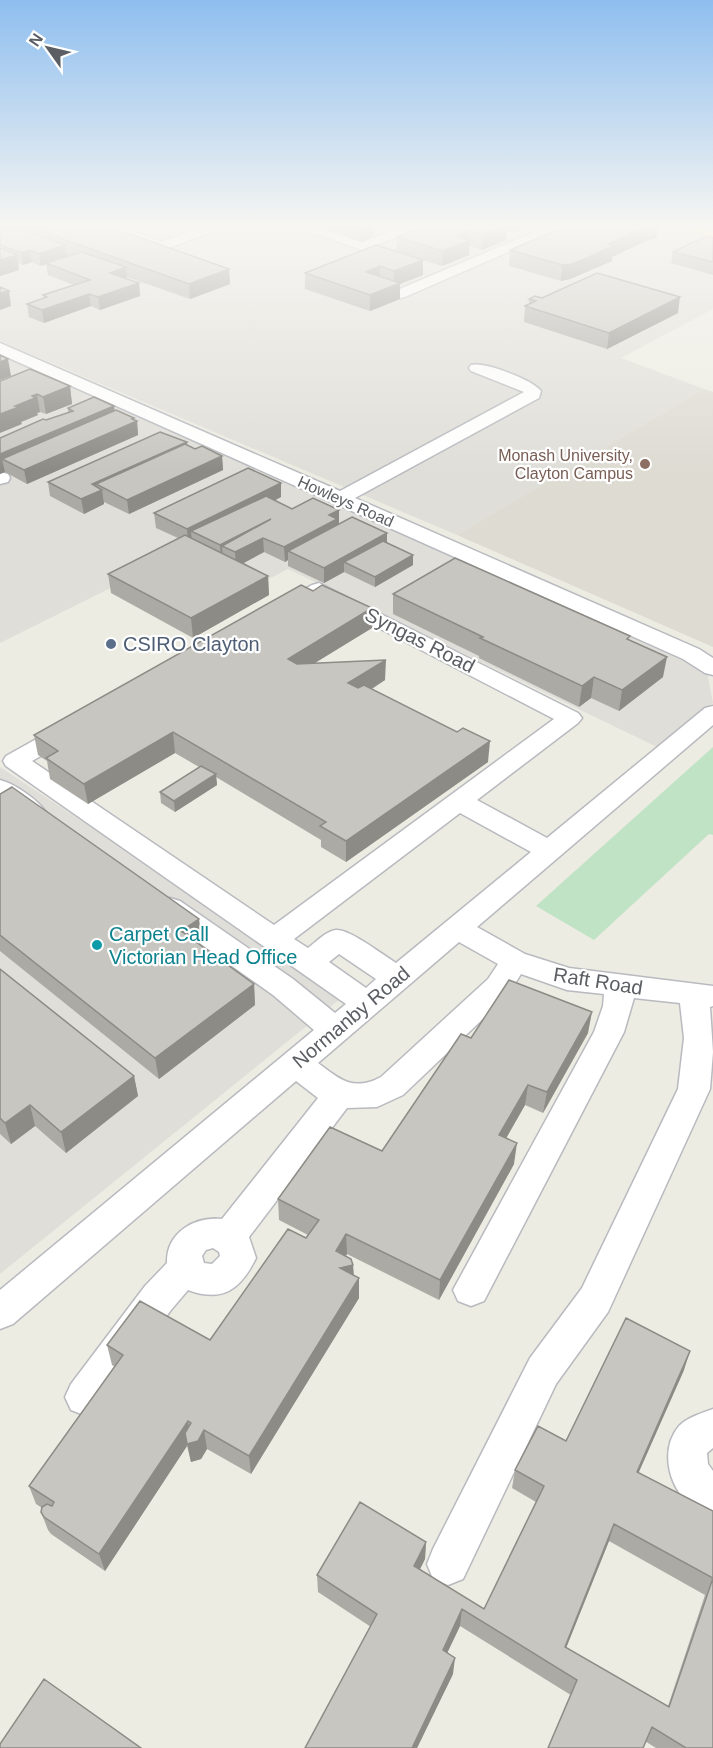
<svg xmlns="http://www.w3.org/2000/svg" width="713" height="1748" font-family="Arial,sans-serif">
	<rect width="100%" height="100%" fill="#edece3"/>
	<path fill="#dfded8" d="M0,225H675L713,235V309L621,358L704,389L457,535L0,341Z
		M0,355L707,671L713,703L657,747L288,569L261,583L191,548L0,643Z
		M0,767L345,995L0,1274Z"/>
	<path fill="#dddbd2" d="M704,389L713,392V647L457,535Z"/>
	<path fill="#c1e3c5" d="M713,747V835L709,834L594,940L536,906Z"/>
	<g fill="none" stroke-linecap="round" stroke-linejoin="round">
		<g stroke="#b8babf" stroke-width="3">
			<path id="minor" d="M98,225H117L161,242L209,225H229L161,251Z
				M291,225H312L362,242L410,225H430L362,250Z
				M551,225H570L405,297L400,298L393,294L395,291Z
				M0,343L340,491L524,392L471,371L469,368L471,365C484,361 533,380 541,391L539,398L355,498L699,649L713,658V675L705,673L683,659L0,354Z
				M0,472L8,474L10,478L8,482L0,484Z
				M319,583L578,713L582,718L578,723L477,800L547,838L705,708L713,706V725L477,927L525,954L569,968L713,986V1006L710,1007L713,1052L710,1089L608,1312L556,1384L463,1579L448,1585L433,1579L427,1564L433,1549L530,1358L582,1288L678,1089L684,1038L680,1003L634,998L624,1032L484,1301L471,1306L458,1301L453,1290L594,1032L603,1006L604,994L567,990L521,974L508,995L403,1095L377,1107L347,1108L249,1237L256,1258C241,1289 223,1303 188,1290L171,1310L97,1410L84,1415L71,1410L65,1397L71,1384L145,1286L167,1263C166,1233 194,1216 222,1219L318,1098L296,1081L13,1324L0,1329V1290L314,1030L273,995L160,915L156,908L160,901L170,898L180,901L293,979L335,1013L346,1004L6,766L3,761L6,756L312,585ZM319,597L554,719L274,925L32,761ZM460,813L531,852L396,963C383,955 350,929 336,930C326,931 316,942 308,948L294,939ZM459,942L498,964L488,979L381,1077C353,1092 339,1079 318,1063ZM339,954L376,979L366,988L329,962ZM213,1248L219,1252L220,1256L212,1264L204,1263L202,1256L206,1250Z
				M0,780C15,784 37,799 46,812L42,818C25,823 14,810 0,800Z
				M713,1409V1448L707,1453L708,1464L713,1471V1517C704,1513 695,1510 688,1503C668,1484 660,1449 679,1426C688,1417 702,1413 713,1409Z"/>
		</g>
		<g stroke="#e9d161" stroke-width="3">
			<path id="major" d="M683,225L713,226V236L685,228Z"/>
		</g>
		<use href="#minor" fill="#fff" fill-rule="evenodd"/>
		<use href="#major" fill="#faf6ac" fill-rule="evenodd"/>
	</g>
	<path fill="#acaaa5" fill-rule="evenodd" d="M15,225H105L229,269L230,284L190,299L127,277V279L139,283L140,296L100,310L91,306L44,323L29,317L27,304L44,298L43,295L74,285L48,275L46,264L41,266L32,262L23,265L18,263L19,270L0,276V229L10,230L15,228Z
		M312,225H374L373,237L361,242Z
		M427,225H534L515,233L507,231L506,240L482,250L470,246L469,255L442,266L423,260V275L400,284V299L370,311L305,289V273L396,251L397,237Z
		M657,238L648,240L612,257V261L570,279L561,281L509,266L510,250Z
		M713,238V275L671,263L673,252Z
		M542,298L678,313L607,349L524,322L525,306L529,304V299Z
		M0,381L70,386L72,404L46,414L40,412L37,413L38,415L21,422L22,424Z
		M68,408L115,411L137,421L138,435L27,484L5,472L0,474V438L46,420L68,413Z
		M187,442V445L195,449L222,456L223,470L129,514L104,502V504L84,514L50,496L48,482Z
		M281,497L274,501L292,509L339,510V524L387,543L413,555V565L375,587L344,572L324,583L288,566V560L285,562L264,552L244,563L268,576L269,595L193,638L111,593L108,574L178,538L156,528L154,513Z
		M313,591L372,608V628L314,663L385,680L372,689L488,762L346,862L321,847V840L216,777L217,785L175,812L161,803L160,792L199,767L175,753L88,804L50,779L47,761L38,755L34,735Z
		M393,594L629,640L663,677L619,711L591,698L579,707L479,658V656L393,614Z
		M0,794L199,919L201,940L197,943L254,984L255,1005L159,1079L0,951Z
		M0,969L134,1076L138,1096L66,1153L35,1126L11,1144L0,1134Z
		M588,1033L543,1113L525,1105L506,1138L514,1164L439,1300L347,1254L346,1256L353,1265L354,1275L359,1298L251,1474L207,1449L201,1459L191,1462L187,1446L105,1571L51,1534L48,1530L41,1512L42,1508L36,1504L29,1486L115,1367L112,1365L107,1345L210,1340L308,1235L279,1220L278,1199L382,1151L471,1038Z
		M684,1370L638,1473L713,1511V1748H656L460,1626L447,1653L453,1674L417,1748H305L371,1627L318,1592L317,1575L426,1542L425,1559L420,1569L484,1609L536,1502L512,1488L515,1470ZM609,1541L705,1595L668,1706L566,1648Z"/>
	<path fill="#8c8b86" d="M374,225L373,237L361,242V230Z
		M506,225H507L506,240L482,250L483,235Z
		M516,225H534L515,233Z
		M650,225H658L657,238L648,240L612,257V261L570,279L561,281L562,265Z
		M469,231L468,241L470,240L469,255L442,266L443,251L456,236Z
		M65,245L67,257L41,266L39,254Z
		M30,250L32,262L23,265L21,253Z
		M17,255L19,270L0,276V260Z
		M423,260V275L400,284V299L370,311V295L394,285V271Z
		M380,266V282L366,272Z
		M126,267L127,279L110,273Z
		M229,269L230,284L190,299L189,284Z
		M139,283L140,296L100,310L98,297Z
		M9,291L11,306L0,310V293Z
		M89,294L91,306L44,323L42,310Z
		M680,297L678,313L607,349L609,333Z
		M8,359L11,376L0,380V362Z
		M70,386L72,404L46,414L43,397Z
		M37,394L40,412L37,413L38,415L21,422L22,424L0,433V414Z
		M114,406L117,424L2,459L5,472L0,474V454Z
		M134,418V422L137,421L138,435L27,484L24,470Z
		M187,442L188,456L96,484L97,492L102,490L104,504L84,514L81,499L92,484Z
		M222,456L223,470L129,514L127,500Z
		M281,483V497L202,537L191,531L192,542L188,544L187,529Z
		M339,510V524L288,551V560L285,562L284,547L329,515Z
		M271,519L263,538L264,552L236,567L235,552L222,546L223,559L221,560L220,545Z
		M387,533V548L344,562V572L324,583V568Z
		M413,555V565L375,587V577Z
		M268,576L269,595L193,638L191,618Z
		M372,608V628L289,679L288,659Z
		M667,657L663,677L619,711L622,690Z
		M386,660L385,680L349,703L348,683Z
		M594,677L591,698L579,707L582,686Z
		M173,732L175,753L88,804L84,784Z
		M490,741L488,762L346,862V841Z
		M216,774L217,785L175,812L174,801Z
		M199,919L201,940L184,952L181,931Z
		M254,984L255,1005L159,1079L155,1058Z
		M592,1012L588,1033L543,1113L547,1092Z
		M134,1076L138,1096L66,1153L61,1132Z
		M528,1085L525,1105L496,1156L499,1135Z
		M30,1105L35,1126L11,1144L5,1123Z
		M517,1143L514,1164L439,1300L440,1280Z
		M346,1234L347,1254L336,1271V1251Z
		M353,1265L354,1285L340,1268Z
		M359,1278V1298L251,1474L249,1456Z
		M690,1351L684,1370L631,1490L637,1472Z
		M188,1421L191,1440L204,1430L207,1449L201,1459L191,1462L185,1433L187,1446L105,1571L99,1554Z
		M614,1524L609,1541L560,1663L565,1647Z
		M426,1542L425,1559L413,1583L414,1566Z
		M462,1609L460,1626L441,1666L443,1650Z
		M455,1658L453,1674L417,1748H412Z"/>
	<path fill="#c8c6c0" stroke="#8c8b86" stroke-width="1.5" fill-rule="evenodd" d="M24,225H105L229,269L189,284Z
		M347,225H373L361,230Z
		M427,225H506L483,235L469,231L456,236L470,240L443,251L397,237Z
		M569,225H650L608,244L614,246L572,264L562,265L510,250Z
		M4,228L10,230L17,228L65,245L39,254L30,250L21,253L0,245V229Z
		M706,236L713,238V262L673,252Z
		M376,245L423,260L394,271L380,266L366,272L400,283L370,295L305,273Z
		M0,248L17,255L0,260Z
		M82,252L126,267L110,273L139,283L98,297L89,294L42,310L27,304L47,297L43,295L90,280L46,263Z
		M597,273L680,297L609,333L525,306L536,301L529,299L535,296L542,298Z
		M0,287L9,291L0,293Z
		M0,355L8,359L0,362Z
		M30,369L70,386L43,397L37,394L32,396L35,398L15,406L19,407L0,414V381Z
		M94,397L114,406L0,454V438L43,419L46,420L73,411L68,408Z
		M116,410L134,418L132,419L137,421L24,470L2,459Z
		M160,432L187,442L92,484L102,490L81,499L48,482Z
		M185,444L195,449L202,446L222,456L127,500L96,484Z
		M248,468L281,483L187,529L154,513Z
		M266,496L292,509L313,498L339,510L329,515L337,519L284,547L263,538L235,552L222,546L271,519L220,545L191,531L262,498Z
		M352,517L387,533L324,568L288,551Z
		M185,535L268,576L191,618L108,574Z
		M383,541L413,555L375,577L344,562Z
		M455,558L630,636L627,639L667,657L622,690L594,677L582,686L480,638L483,637L393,594Z
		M301,585L313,591L322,585L372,608L288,659L297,664L386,660L348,683L358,688L364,685L457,732L463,728L490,741L346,841L320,826L326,822L173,732L84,784L46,758L58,751L34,735Z
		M201,766L216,774L174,801L160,792Z
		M12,787L199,919L181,931L254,984L155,1058L0,935V794Z
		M0,969L134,1076L61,1132L30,1105L5,1123L0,1118Z
		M509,980L592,1012L547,1092L528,1085L499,1135L517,1143L440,1280L346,1234L336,1251L351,1259L353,1265L340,1268L359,1278L249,1456L204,1430L198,1441L187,1444L185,1433L191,1423L188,1421L99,1554L44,1517L41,1512L42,1507L47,1504L52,1506L54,1502L29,1486L123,1355L107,1345L140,1301L210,1340L288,1229L306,1238L319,1220L278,1199L330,1127L382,1151L461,1034L471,1038Z
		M626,1318L690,1351L637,1472L713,1511V1748H686L652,1727L643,1748H548L577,1680L462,1609L443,1650L455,1658L412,1748H305L377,1614L317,1575L360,1502L426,1542L414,1566L484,1609L544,1486L515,1470L538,1426L566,1441ZM614,1524L713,1578L669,1707L565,1647Z
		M44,1679L141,1748H0V1744Z"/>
	<linearGradient id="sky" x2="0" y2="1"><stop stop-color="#8ebeef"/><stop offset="0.48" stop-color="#f7f6f2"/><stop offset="1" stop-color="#f7f6f2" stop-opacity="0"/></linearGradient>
	<rect width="713" height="470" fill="url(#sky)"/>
	<circle fill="#8d6e63" stroke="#fff" stroke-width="2" cx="645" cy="464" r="6"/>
	<circle fill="#5c6f8a" stroke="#fff" stroke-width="2" cx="111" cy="644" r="6"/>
	<circle fill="#0f9aa8" stroke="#fff" stroke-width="2" cx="97" cy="945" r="6"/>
	<g text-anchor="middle" stroke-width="4.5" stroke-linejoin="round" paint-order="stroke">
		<g font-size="16" fill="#785e54" stroke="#fff" text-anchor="end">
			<text x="633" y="461">Monash University,<tspan x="633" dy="18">Clayton Campus</tspan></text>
		</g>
		<g font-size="16" fill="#5b5e63" stroke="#fff">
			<text transform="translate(346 501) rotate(24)" y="6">Howleys Road</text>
		</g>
		<g font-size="20" fill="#5b5e63" stroke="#fff">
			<text transform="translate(420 640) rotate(27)" y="7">Syngas Road</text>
			<text transform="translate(598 981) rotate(9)" y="7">Raft Road</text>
			<text transform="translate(351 1017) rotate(-40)" y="7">Normanby Road</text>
		</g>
		<g font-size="20" fill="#4e5e75" stroke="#fff" text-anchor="start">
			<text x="123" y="651">CSIRO Clayton</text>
		</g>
		<g font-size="20" fill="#0d838f" stroke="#fff" text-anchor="start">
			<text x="109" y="941">Carpet Call<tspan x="109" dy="23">Victorian Head Office</tspan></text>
		</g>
	</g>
	<g transform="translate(48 48) rotate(304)" stroke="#ffffff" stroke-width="4.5" paint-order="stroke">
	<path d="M0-4.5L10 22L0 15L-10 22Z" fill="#5b5e63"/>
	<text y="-9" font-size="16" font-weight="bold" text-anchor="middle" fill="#5b5e63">N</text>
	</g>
</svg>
